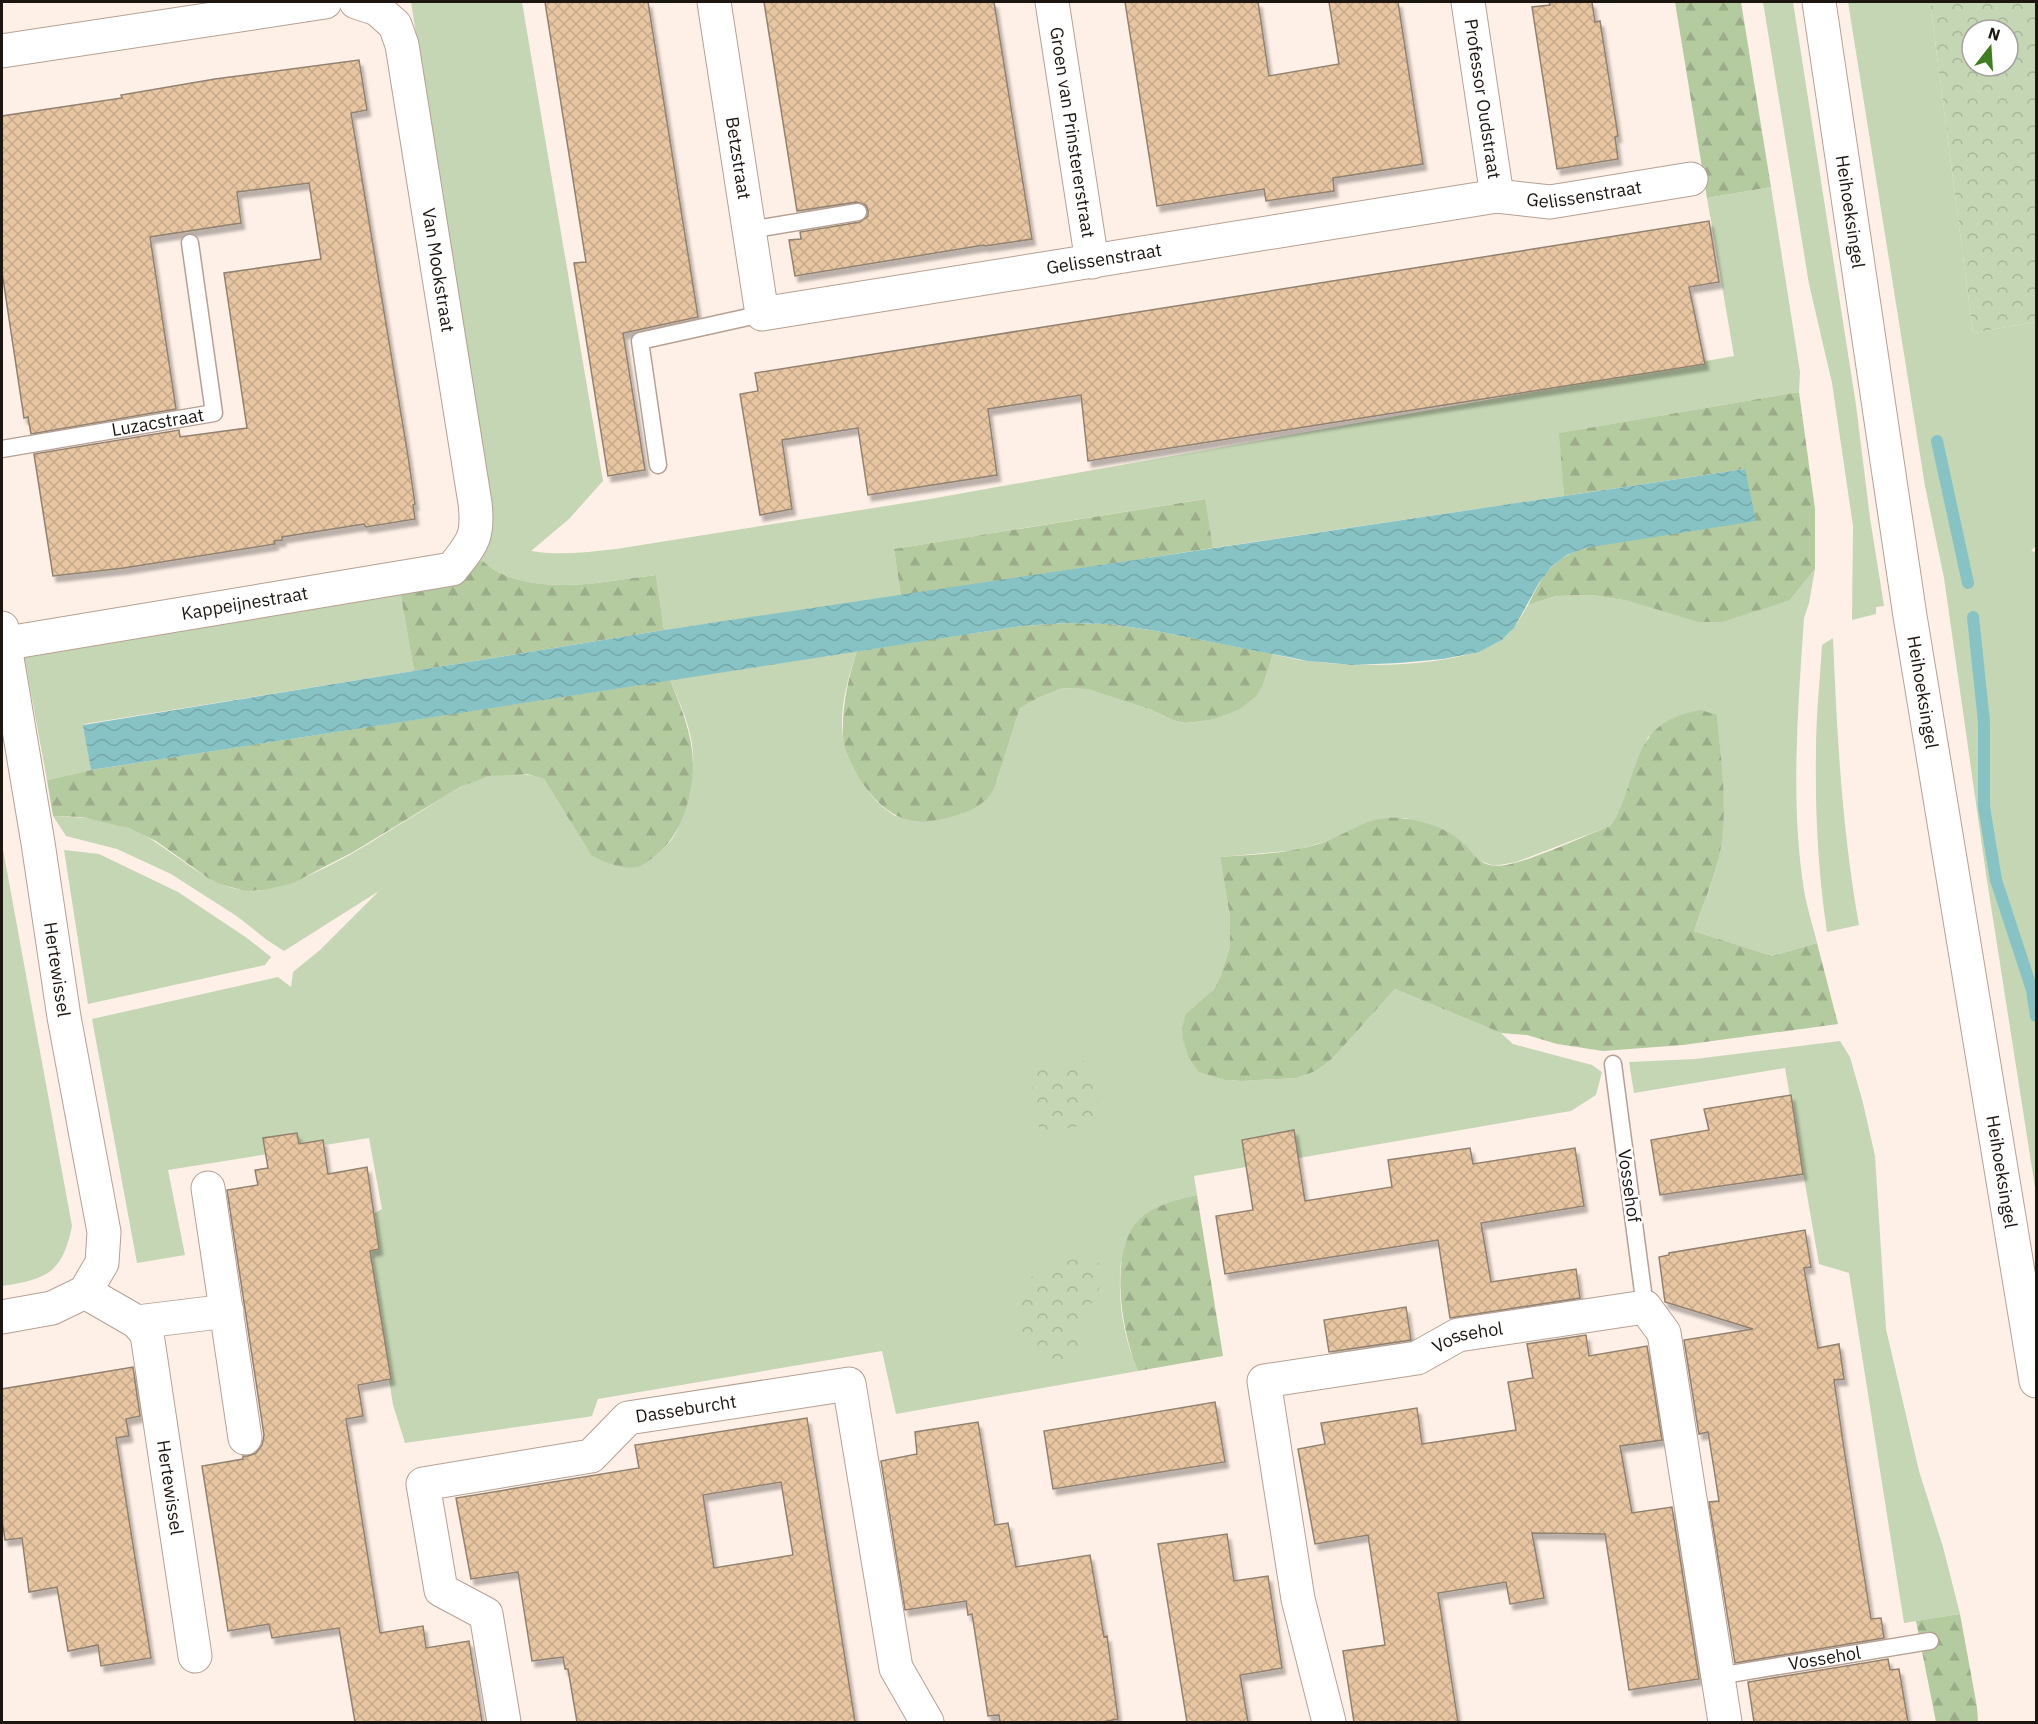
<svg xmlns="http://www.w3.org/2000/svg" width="2038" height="1724" font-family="'IBM Plex Sans',sans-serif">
	<defs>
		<pattern id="forest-firs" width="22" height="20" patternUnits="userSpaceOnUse" patternTransform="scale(1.5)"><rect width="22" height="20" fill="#b4ca9f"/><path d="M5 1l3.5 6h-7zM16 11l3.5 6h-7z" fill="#9aad88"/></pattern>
		<pattern id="park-crowns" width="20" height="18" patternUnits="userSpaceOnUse" patternTransform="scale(1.5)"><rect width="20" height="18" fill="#c4d6b3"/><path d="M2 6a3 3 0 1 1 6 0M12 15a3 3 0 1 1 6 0" fill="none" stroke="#a8b799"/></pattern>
		<pattern id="water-waves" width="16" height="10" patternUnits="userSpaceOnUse" patternTransform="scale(1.5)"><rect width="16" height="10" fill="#87c3c5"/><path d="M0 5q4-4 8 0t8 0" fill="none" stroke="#74a7a8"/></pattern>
		<pattern id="building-cross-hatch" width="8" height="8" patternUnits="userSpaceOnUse" patternTransform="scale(1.5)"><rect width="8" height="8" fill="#e7c6a1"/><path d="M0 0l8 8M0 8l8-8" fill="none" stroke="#c6a98a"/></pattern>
		<filter id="shadow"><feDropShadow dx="3.5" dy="6" stdDeviation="1.5" flood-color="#0004"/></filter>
	</defs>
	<rect width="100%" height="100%" fill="#fef0e7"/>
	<path fill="#c4d6b3" d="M411,2H522L603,481L569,519L531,551C560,556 587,552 616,549L930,499L1734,356L1707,198L1771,187L1800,372L1799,392L1560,433L1564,496L1213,548L1204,499L894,549L901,596L664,630L656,575C606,581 547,595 500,573C493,570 487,564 481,560L489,531L490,510Z
		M1763,2H1793L1856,405L1870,518L1884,606L1876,607V614L1852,620L1853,526L1832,383L1809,284Z
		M1848,2H1930L1973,333L2036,322V546L2031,551L2036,552V1194L1986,874L1944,578L1925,486Z
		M1815,569L1809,603L1804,618C1798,709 1790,800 1804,890C1807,908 1813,926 1817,943L1772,956L1694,931C1702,907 1714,881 1719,856C1728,810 1721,761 1717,715L1648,737C1636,763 1627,805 1610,826L1516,862L1494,866L1475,859L1463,843L1406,818H1384L1327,841L1297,850L1220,857L1230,917V947L1220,977L1214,989L1187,1014L1226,1080L1242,1081L1297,1078L1316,1071L1332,1059L1395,989L1501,1033L1513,1044L1592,1065L1602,1072L1596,1095L1571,1111L1194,1176L1197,1195L1177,1200L1121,1262C1117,1298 1123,1337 1138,1371L896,1414L882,1351L598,1399L592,1416L587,1417L405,1443L393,1405L364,1219L382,1209L369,1138L168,1170L185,1255L137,1263L92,1019L278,977L291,987L293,972L320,950L379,891L284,951L267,940L238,917L171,874L117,849L66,836L53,816C79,817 105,818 129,828C175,846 214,901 267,889C323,877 376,838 425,809C445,796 466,781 490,776C508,772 526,773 544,779L591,855L655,856C678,837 679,829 685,801C687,789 692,776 693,764C695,735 681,706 670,680L857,651C848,678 839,708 843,737C844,747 852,758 856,767C866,791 873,801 895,816L997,781L1020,708L1040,697L1063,688L1087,689L1152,710L1173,720L1185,723L1211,720L1263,685L1273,654C1285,657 1297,660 1309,661C1359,668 1456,668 1500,641C1513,633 1520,618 1528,605L1556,596L1592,595L1629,601L1790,600Z
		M400,591L414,671L84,724L91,770L47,780L23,650Z
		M1833,638C1837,735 1842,830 1859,925L1827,932C1818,872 1815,812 1816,751C1816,716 1820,680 1822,645Z
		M2,844L72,1226C62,1274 47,1279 2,1286Z
		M64,850L99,854L178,892L247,938L271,957L265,965L88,1004Z
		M1840,1041L1850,1057L1863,1103L1875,1156L1886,1329L1919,1471L1943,1547L1960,1614L1904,1623L1849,1273L1819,1264L1785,1068L1634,1093L1629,1062L1695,1059Z"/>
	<path fill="url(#forest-firs)" d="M1675,2H1741L1771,187L1707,198Z
		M1799,392L1815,509V569L1790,600L1722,622H1699L1629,601L1592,595L1556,596L1528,605C1544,574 1550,560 1585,548L1745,469L1564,496L1559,433Z
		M1205,499L1213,548L901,596L894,549Z
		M481,560C487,564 493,570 500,573C547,595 606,581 656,575L664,630L414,671L400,591L455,580L471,572Z
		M1066,623L1110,624L1156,631L1273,654L1263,685L1256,696L1240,709L1211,720L1185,723L1173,720L1152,710L1087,689L1063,688L1040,697L1020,708C1014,727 1008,746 1002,765C999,774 996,786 990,795C980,809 959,815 942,819C902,829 876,807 857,774C851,763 844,749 843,736C842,706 848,679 857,651L1022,626Z
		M670,680C681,707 693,735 693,765C692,799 681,839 651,859C648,861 643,865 640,866C626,871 603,862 591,855L544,779L527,774L489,776L460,787L353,852L293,883L264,890L245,891L220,884L208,878L156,841L129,828L82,817L53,816L47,780L91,770Z
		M1701,710L1717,715C1721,759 1729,814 1719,857C1713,882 1702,907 1694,931L1772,956L1817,943L1838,1024L1683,1045L1603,1051L1557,1044L1527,1035L1501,1033L1395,989L1332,1059L1316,1071L1297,1078L1242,1081L1226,1080L1199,1072L1189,1058L1183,1040L1182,1028L1186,1014L1214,989L1220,977L1230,947V917L1220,857C1256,854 1293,854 1327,841C1346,834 1366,819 1387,818C1409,816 1446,826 1463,843C1474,853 1477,864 1495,866C1517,868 1586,835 1610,826C1618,815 1622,805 1626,793C1642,746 1646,720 1701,710Z
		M1197,1195L1223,1356L1138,1371C1122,1333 1108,1254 1138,1221C1152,1206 1178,1199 1197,1195Z
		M1960,1614L1977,1707L1978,1722H1936L1916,1621Z"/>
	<path fill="url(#park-crowns)" fill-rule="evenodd" d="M1930,2H2036V322L1973,333ZM1972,30H2008V66H1972Z
		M1091,1060L1101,1122L1040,1133L1029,1071Z
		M1075,1259L1102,1264L1105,1277L1079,1328V1334L1084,1342L1078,1351L1064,1362L1039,1354L1020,1328L1017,1302L1026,1281L1047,1266Z"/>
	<path fill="url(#water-waves)" d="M1745,469L1756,521L1585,548L1567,555L1552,566L1539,583L1514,628L1502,640L1479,652L1443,659L1399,663L1353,665L1308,661L1156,631L1110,624L1066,623L1022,626L91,770L83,725L664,630Z"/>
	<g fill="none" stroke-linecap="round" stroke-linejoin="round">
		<path stroke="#87c3c5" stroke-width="12" d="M1937,441L1968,583
			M1973,617L1984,722V807L1996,880L2032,990L2036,1016"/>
	</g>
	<path fill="url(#building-cross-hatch)" stroke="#91816f" stroke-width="1.5" fill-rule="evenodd" filter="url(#shadow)" d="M545,2H648L698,317L623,333L645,470L608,476L574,263L586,262Z
		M764,2H994L1032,239L985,246L984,245L795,276L789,240L801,239L800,232L860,222L868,216V211L866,205L857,202L797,211Z
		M1125,2H1258L1269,76L1339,64L1329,2H1398L1423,164L1333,178L1334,191L1292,197L1266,201L1264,189L1157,206Z
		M1549,2H1592L1595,22L1600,21L1618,136L1615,137L1618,159L1557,169L1532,7L1550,5Z
		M359,60L367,110L351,113L408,456L415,504L413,505L415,519L366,527L364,524L282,537V540L274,541L275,544L124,568L53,576L34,454L179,430L180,437L247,428L224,273L321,259L309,183L237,192L241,223L150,237L176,409L31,434L28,417L24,418L2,272V116L122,98L121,95L215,79Z
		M1709,221L1719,282L1689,287L1705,364L1088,461L1081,395L1020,404L988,409L997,475L868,495L858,428L782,440L792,509L760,515L740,394L758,391L755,373Z
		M1791,1095L1803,1174L1660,1195L1651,1140L1709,1130L1704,1109Z
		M1294,1130L1305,1201L1392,1187L1388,1160L1470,1148L1473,1164L1575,1148L1584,1206L1481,1223L1491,1282L1576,1269L1580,1298L1450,1318L1438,1240L1225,1274L1216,1216L1253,1210L1242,1140Z
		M297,1133L299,1144L323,1140L328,1174L367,1167L379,1249L370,1251L391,1379L358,1385L363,1416L346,1419L380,1633L423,1626L426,1648L469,1641L482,1722H355L339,1628L272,1638L269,1624L228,1631L202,1466L243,1459V1456H248L256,1453L262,1445L264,1435L227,1190L258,1185L255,1170L268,1168L263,1138Z
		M1805,1230L1811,1267L1804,1268L1818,1348L1839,1344L1844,1379L1834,1380L1844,1449L1871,1619L1881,1618L1884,1638L1735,1663L1709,1502L1719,1501L1714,1469L1708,1432L1699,1434L1684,1340L1753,1329L1665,1302L1659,1257L1669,1255V1253Z
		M1406,1307L1411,1340L1329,1352L1324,1320Z
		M1586,1335L1589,1356L1647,1346L1662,1440L1620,1446L1632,1513L1672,1507L1699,1679L1629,1690L1605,1534L1532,1533L1544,1598L1510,1604L1506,1582L1438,1593L1458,1722H1354L1343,1651L1385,1645L1368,1535L1315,1544L1298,1449L1325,1444L1321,1423L1417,1408L1422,1444L1516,1430L1508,1382L1533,1378L1527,1344Z
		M133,1367L140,1416L126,1419L129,1436L116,1438L151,1658L101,1666L98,1645L68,1651L57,1587L29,1592L22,1538L5,1540L2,1520V1389Z
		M1215,1402L1225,1462L1053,1489L1044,1431Z
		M807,1418L855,1722H577L568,1669H565L563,1657L532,1661L518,1572L471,1579L456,1498L639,1468L635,1445ZM781,1482L793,1555L714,1568L703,1495Z
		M978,1422L995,1525L1008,1523L1016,1567L1090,1555L1104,1637L1107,1636L1118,1719L1102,1722H1000L999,1715L988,1716L972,1614L968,1615L966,1601L905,1610L881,1461L917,1454L915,1432Z
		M1227,1534L1234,1581L1268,1576L1282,1668L1240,1675L1248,1722H1187L1158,1544Z
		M1888,1659L1890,1670L1899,1669L1908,1722H1754L1748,1682Z"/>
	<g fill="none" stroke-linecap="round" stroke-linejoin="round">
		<g stroke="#b7a093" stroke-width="19">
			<g id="service">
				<path d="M749,230L858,212"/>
				<path id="s1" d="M2,449L214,413L190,243"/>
				<path d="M658,465L640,341L762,314"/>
				<path d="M1613,1064L1645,1307"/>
				<path id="s2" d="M1718,1676L1930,1641"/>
			</g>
		</g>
		<g stroke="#b7a093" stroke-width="35">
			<g id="minor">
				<path id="s3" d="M714,2L762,314L1497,196L1550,202L1691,179"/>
				<path id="s4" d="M1052,2L1092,262"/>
				<path id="s5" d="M1468,2L1497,196"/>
				<path d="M2,51L325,2"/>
				<path id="s6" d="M2,628L38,843L64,1017L104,1232L102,1263L85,1292L52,1308L2,1317"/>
				<path id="s7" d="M2,644L452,569C472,543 479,538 475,503L402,45L395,25L377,9L356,2"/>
				<path d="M208,1188L245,1438"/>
				<path id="s8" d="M85,1292L137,1322L147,1334L195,1656"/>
				<path d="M137,1322L227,1311"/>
				<path id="s9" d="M504,1722L486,1614L441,1590L423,1484L591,1456L628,1418L849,1384L896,1668L927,1722"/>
				<path id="s10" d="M1329,1722L1298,1599L1264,1381L1417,1358L1458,1335L1645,1307L1664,1333L1725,1722"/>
			</g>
		</g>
		<g stroke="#b7a093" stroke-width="35">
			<g id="tertiary">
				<path id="s11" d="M1819,2L1910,616L2036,1381"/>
			</g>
		</g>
		<use href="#service" stroke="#fff" stroke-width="16"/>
		<use href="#minor" stroke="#fff" stroke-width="33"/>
		<use href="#tertiary" stroke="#fff" stroke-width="33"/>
	</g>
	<g text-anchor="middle" stroke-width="5" stroke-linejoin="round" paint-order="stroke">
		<g font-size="18" fill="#1d1510" stroke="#fff">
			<text dy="6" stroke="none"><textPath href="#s5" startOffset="98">Professor Oudstraat</textPath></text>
			<text dy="6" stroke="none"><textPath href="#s4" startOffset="132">Groen van Prinstererstraat</textPath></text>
			<text dy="6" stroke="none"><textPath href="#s3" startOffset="158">Betzstraat</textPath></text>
			<text dy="6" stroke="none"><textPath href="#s3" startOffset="1148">Gelissenstraat</textPath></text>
			<text dy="6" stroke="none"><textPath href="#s11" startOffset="212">Heihoeksingel</textPath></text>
			<text dy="6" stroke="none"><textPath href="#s3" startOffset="662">Gelissenstraat</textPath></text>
			<text transform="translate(438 270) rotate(81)" y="6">Van Mookstraat</text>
			<text dy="6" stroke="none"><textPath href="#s1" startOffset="158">Luzacstraat</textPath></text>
			<text dy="6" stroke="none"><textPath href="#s7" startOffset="246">Kappeijnestraat</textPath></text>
			<text dy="6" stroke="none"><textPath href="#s11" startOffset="698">Heihoeksingel</textPath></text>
			<text dy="6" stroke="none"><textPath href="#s6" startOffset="346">Hertewissel</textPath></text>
			<text dy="6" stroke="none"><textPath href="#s11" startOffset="1184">Heihoeksingel</textPath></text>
			<text transform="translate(1629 1186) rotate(82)" y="6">Vossehof</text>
			<text dy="6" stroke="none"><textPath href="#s10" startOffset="558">Vossehol</textPath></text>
			<text dy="6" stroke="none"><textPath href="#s9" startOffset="550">Dasseburcht</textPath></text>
			<text dy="6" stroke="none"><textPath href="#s8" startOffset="231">Hertewissel</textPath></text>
			<text dy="6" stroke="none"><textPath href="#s2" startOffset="108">Vossehol</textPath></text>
		</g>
	</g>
	<rect width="2038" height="1724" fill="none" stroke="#1d1510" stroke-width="6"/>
	<g transform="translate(1990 48) rotate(17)"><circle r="28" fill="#ffffff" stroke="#a5a19f" stroke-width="1.5"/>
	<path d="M0-4.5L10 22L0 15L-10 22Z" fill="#3f7e1e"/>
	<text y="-9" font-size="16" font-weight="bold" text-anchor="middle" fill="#1d1510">N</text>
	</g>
</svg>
